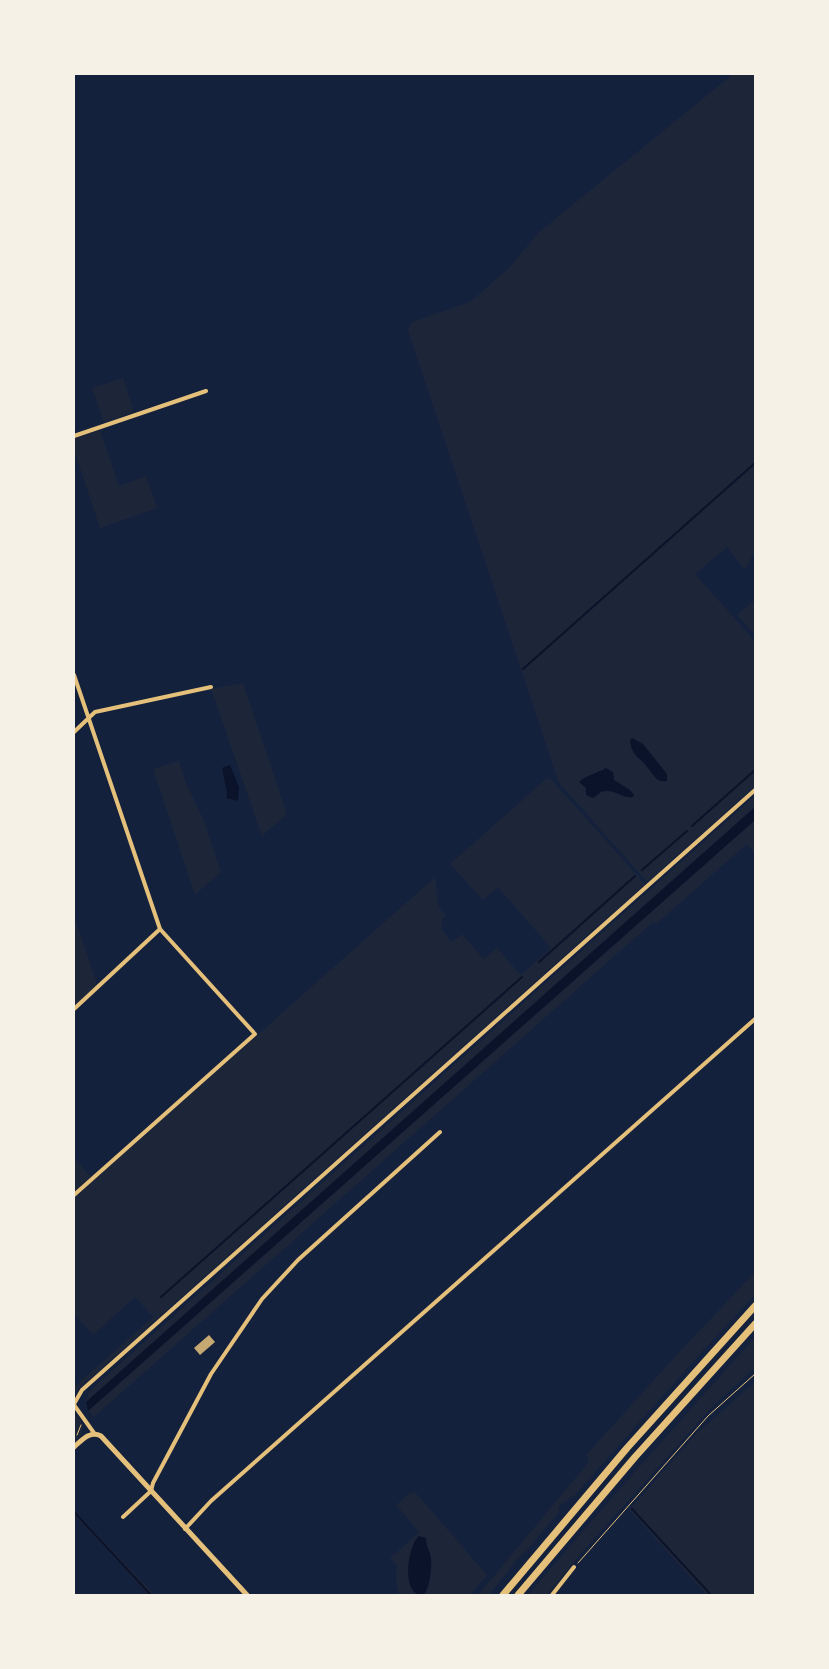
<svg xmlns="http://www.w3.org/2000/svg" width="829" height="1669" font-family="'Titillium Web',sans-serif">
	<rect width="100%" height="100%" fill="#14213d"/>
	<path fill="#1d2539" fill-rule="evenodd" d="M733,74H755V551L745,570L727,547L695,574L755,641V786L647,882L559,783L408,330L412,322L470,302L508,269L538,233ZM632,738C652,748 654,760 659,781L632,750L630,741ZM606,768L613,772L614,780L630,790L626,797L613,792H600L596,797L585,792L586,788L583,778L597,773Z
		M123,378L133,408L131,413L104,423L92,388Z
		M100,430L119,486L146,476L157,508L100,528L74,450V438Z
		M753,601L755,603V635L737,615Z
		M243,683L287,814L262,836L211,689Z
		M179,761L186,783L204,821L221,872L195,895L153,769Z
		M546,779H551L645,884L74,1393V1387L153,1317L135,1297L93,1335L74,1314V1198L435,877L439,908L446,915L443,918L441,929L452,942L462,934L484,959L497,948L521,975L551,948L498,887L483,900L450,864Z
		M755,796V807L86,1402L88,1394L94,1387Z
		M755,820V853L747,844L656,924L653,922L94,1417L88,1411Z
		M74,915L97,985L74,1006Z
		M74,1157L91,1177L74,1192Z
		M755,1272V1295L699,1355L574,1496L559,1506V1512L526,1551L515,1561L513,1565L489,1595H478L587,1464L589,1458L586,1455L683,1348Z
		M755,1337V1368L714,1405L584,1550L547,1595H528L615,1494Z
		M755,1382V1595H707L629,1510L697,1433Z
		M74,1413C86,1424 86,1432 74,1442Z
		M415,1492L487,1575L470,1595H420L426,1593L430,1581L431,1556L426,1544L419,1536L415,1541L416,1594L419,1595H399L396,1581L397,1566L390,1558L419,1532L396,1505L410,1493Z
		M74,1510L155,1595H149L74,1515Z"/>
	<path fill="#0b132b" d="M632,738L643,744L667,774V781C656,783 654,775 648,768C639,755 634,760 630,741Z
		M230,765L239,787L238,801L226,798L227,793L222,768Z
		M606,768L613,772L614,780L630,790L634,795L633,797C623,799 615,789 604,791C599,792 597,796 593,798L586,795V788L579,782C587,775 598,773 606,768Z
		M755,807V820L88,1411L86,1402Z
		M419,1536L426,1538C426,1546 430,1551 431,1558C432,1568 430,1584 425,1593L420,1595C401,1591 408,1545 419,1536Z"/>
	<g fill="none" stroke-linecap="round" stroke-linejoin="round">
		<path stroke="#0b132b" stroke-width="2" d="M523,669L755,463
			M692,826L755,770
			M642,870L687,831
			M539,962L635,876
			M161,1297L522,977
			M632,1509L711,1595
			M74,1512L151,1595"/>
	</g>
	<path fill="#c6a872" d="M209,1335L215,1342L200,1355L194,1348Z"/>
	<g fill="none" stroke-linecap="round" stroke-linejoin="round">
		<path stroke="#e5c07b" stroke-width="1" d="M77,1435L81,1425
			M578,1563L708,1416L755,1374"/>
		<path stroke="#e5c07b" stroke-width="4" d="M74,436L206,391
			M74,675L160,929L255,1034L74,1195
			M74,732L95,712L211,687
			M74,1009L160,929
			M74,1404L82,1390L755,790
			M74,1405L94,1433
			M123,1517L151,1491L153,1483L211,1374L262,1299L298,1260L440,1132
			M185,1529L211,1501L755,1019
			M552,1595L574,1567"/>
		<path stroke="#e5c07b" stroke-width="5" d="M74,1447C82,1440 90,1430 101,1436L247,1595"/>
		<path stroke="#e5c07b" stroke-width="7" d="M503,1595L627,1448L755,1306
			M518,1595L635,1457L755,1324"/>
	</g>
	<rect width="829" height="1669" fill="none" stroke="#f6f1e7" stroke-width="150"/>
</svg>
